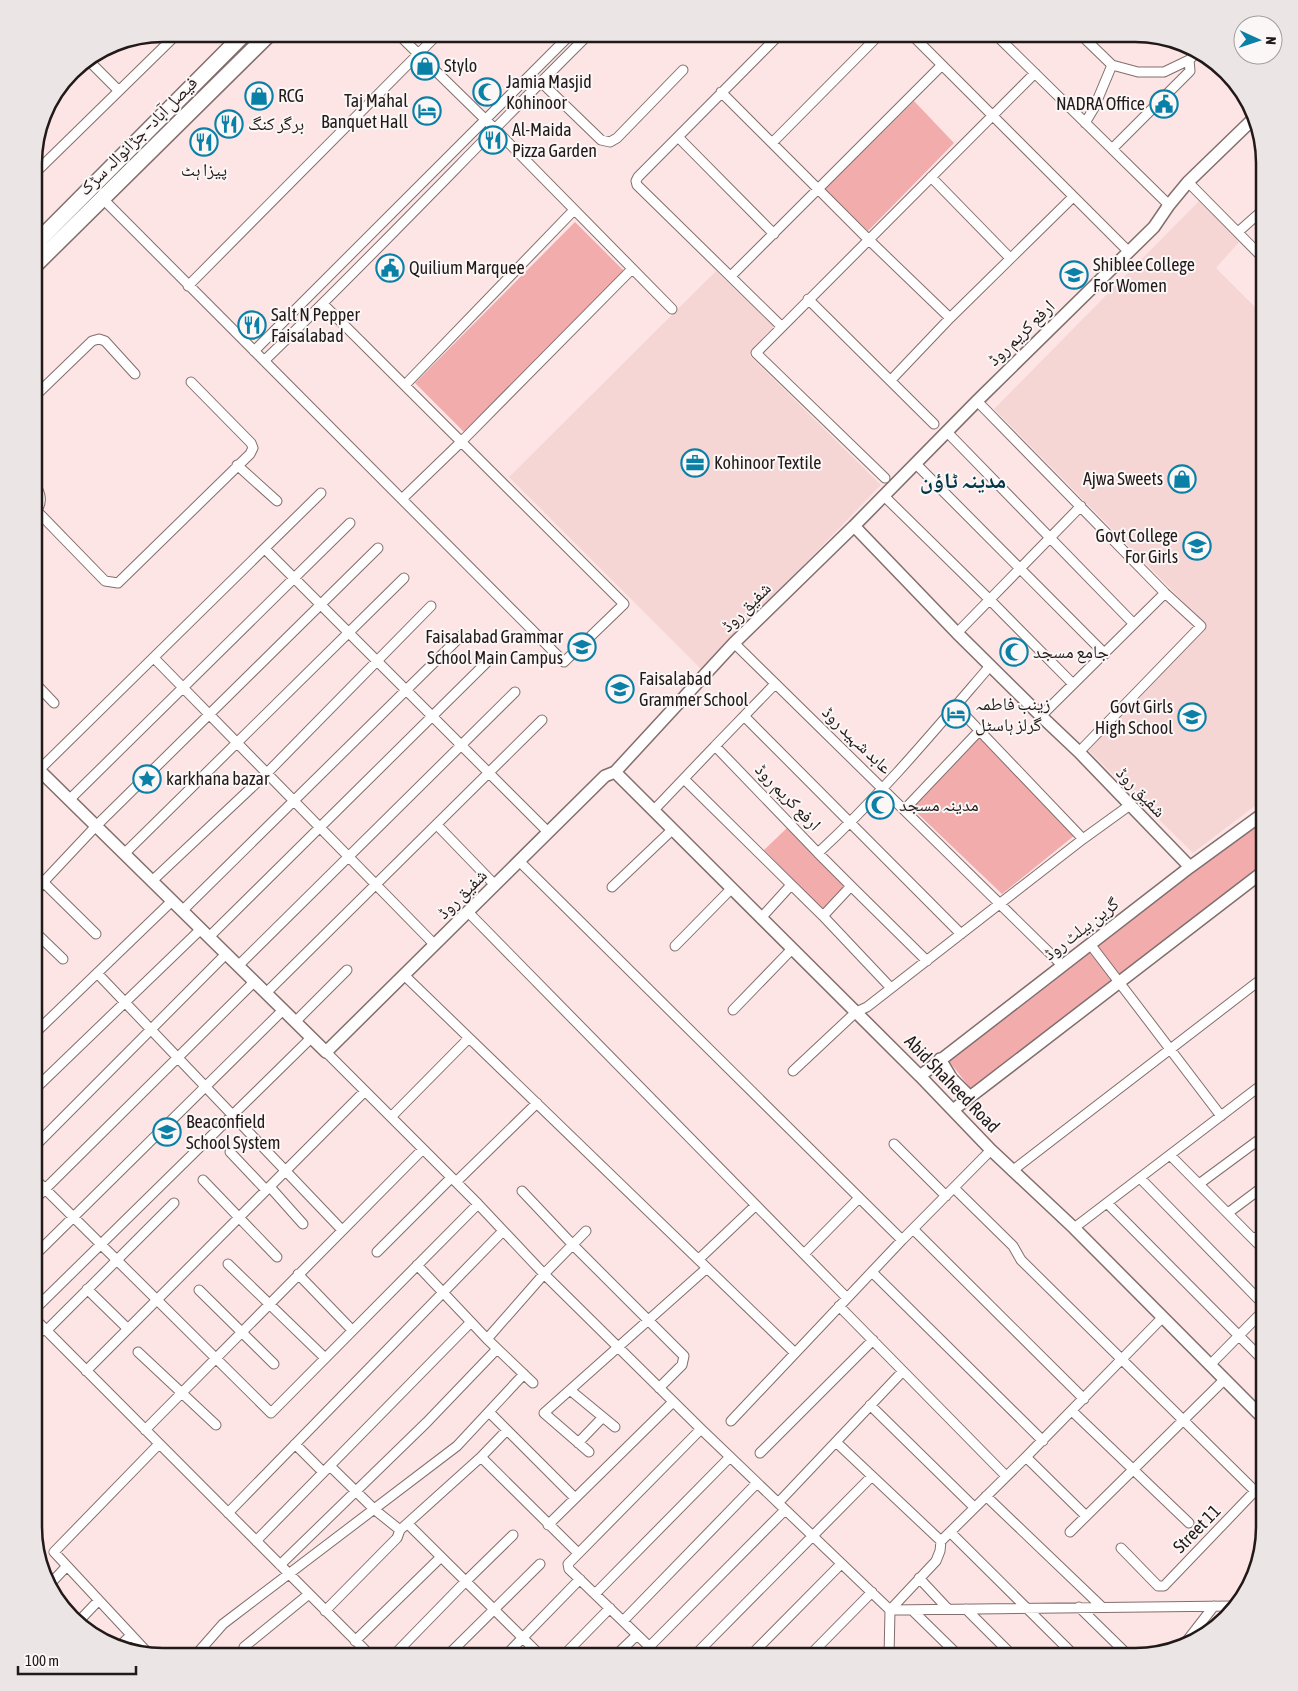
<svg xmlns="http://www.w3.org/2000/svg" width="1298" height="1691" font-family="'Asap Condensed','Noto Naskh Arabic',sans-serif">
	<rect width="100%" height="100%" fill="#fce5e4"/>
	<path fill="#f6d6d5" d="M1199,201L1239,242L1216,268L1264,316V799L1193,853L1088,750L1207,626L994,409Z
		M716,271L774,326L749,355L881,485L702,670L509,477Z"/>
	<path fill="#f3acac" d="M914,101L954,143L868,231L825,189Z
		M575,222L624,271L464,432L415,383Z
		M980,735L1075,835L1002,894L912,808Z
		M1264,818V863L1119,976L1097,946Z
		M787,828L846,887L823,910L764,850Z
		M1090,952L1114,982L971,1089L948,1060Z"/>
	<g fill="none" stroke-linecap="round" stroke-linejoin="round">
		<g stroke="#826e6d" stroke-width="11">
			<path id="minor" d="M398,34L494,128L672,309
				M780,34L638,177L636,181L637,185L781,326
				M911,34L1129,252
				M995,34L1169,205
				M1080,34L1112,65L1138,72H1164L1189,60L1199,51
				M88,60L118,90
				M541,82L601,140L610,142L617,138L683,70
				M721,92L868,239L950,318
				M1085,123L1094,108L1112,65
				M678,137L774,234
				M772,143L880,34
				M1112,149L1190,71L1189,60
				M34,174L177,34
				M931,177L1010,258
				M1188,182L1264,259
				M102,198L564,662L624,604L323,304
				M1238,232L1264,209
				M731,276L942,65
				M188,286L438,34
				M808,299L934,424
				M254,351L571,34
				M264,361C375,254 480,142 589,34
				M891,380L950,318L1073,197
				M405,385L574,210
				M34,397L92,341L99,339L105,341L135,374
				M977,401L1165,593L1201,626L1079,752
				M947,432L1134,624
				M916,464L1105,654
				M237,465L277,501
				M885,478L756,353L1035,73
				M884,496L990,600L1073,684
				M403,498L462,441L632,269
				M37,511L105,581L118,583L250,454L253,448L251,443L191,382
				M34,513C43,505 42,493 34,485
				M265,549L548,832
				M957,633L1081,506
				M734,643L1063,966
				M154,658L435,945
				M34,682L54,703
				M775,684L715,746L818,853C881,795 935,730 990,666
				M956,706L1083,839
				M744,716L961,934
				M1041,716L1165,593
				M39,770L321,493
				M684,779L823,916L891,988
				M69,800L350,523
				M904,810L979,731
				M653,811L715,746
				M437,825L495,885
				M818,853L851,886L823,916
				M124,854L404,578
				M519,861L902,1240
				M34,873L96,934
				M152,881L267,773L431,606
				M851,886L927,961
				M612,887L672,830
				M34,892L96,826L378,548
				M182,911L461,636
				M468,912L847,1298
				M761,918L791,885
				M34,931L63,959
				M209,937L487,662
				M1090,944L1221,1116
				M675,946L731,889
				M238,966L515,692
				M97,973L342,1230
				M404,975L795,1353
				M34,989L36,991
				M266,993L542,720
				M733,1010L792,949
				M295,1022L347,970
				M34,1034L172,901
				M326,1052L478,1204L544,1274L701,1429L890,1610L1233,1606
				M793,1071L856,1012L867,1007L1083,839L1130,805
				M34,1090L201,929
				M391,1117L469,1038
				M894,1144L946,1196
				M34,1147L226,954
				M230,1152L266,1190
				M1170,1155L1264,1250
				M1012,1171L1264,977
				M34,1178L271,1413L478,1204
				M1140,1178L1264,1305
				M203,1180L277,1257
				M456,1182L537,1103
				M1199,1184L1264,1136
				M270,1187L303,1224
				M954,1188L1013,1246L1021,1260L1255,1491L1164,1586H1158L1121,1548
				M522,1191L573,1245L684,1356L682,1365L659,1388
				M34,1200L254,982
				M1107,1203L1264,1361
				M1228,1213L1264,1186
				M1074,1228L1264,1083
				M913,1229L1084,1399
				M1254,1239L1264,1232
				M377,1252L451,1178
				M804,1254L859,1198
				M34,1256L283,1010
				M699,1259L756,1205
				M228,1264L325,1358
				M417,1265L471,1322
				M872,1272L1043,1441
				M298,1274L352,1330
				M87,1289L128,1329
				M199,1290L274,1364
				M839,1306L1006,1476
				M34,1310L311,1038
				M34,1318L372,1657
				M46,1331L174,1203
				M34,1338L44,1328
				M487,1339L533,1383
				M138,1352L216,1425
				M1210,1365L1264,1310
				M86,1371L365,1091
				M570,1390L615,1427
				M870,1405L974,1507
				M1072,1411L1189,1523
				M489,1412L575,1498
				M731,1421L902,1240L991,1150
				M145,1430L423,1149
				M836,1442L941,1541L1026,1457L1162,1318
				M578,1443L603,1417
				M295,1444L323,1472
				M589,1452L544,1413L707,1268
				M760,1453L873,1340
				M481,1457L578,1553
				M1026,1457L1086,1516
				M330,1466L375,1510L400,1530
				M986,1496L1102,1607
				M778,1503L903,1371
				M228,1513L503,1231
				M408,1524L542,1657
				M548,1525L673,1402
				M950,1532L1076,1657
				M1070,1532L1225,1379
				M256,1541L471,1322L487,1339L544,1274L586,1231
				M280,1565L427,1422L497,1349
				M919,1578L948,1609
				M51,1583L66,1567
				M595,1594L730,1457
				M1079,1607L1130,1657
				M966,1609L1014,1657
				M912,1610L960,1657
				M325,1611L397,1538L400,1530L481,1457L507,1430
				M79,1621L98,1601
				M623,1621L757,1483
				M355,1641L441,1557
				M1186,1642L1214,1606
				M120,1646L131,1635
				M244,1647L309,1594
				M649,1647L785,1510
				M148,1653L54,1552L159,1444
				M293,1656L294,1657
				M194,1657L223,1624L457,1446L524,1374
				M352,1657L362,1648
				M392,1657L466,1581L513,1535
				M446,1657L540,1564
				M504,1657L580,1579
				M562,1657L610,1608
				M614,1657L637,1635
				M660,1657L569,1569L568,1564L701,1429
				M693,1657L872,1476
				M749,1657L841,1564
				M808,1657L872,1592
				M889,1657L890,1610L936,1561L940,1551L941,1541"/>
		</g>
		<g stroke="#826e6d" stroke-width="14">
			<path id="tertiary" d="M854,526L977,401L1154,227L1169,205L1188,182L1251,121
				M34,765L326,1052L605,776L615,772L734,643L854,526L957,633L1041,716L1079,752L1190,867
				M615,772L920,1076L991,1150L1074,1228L1264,1419
				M940,1059L952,1079L969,1096
				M920,1076L1190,867L1264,813
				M953,1110L1264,871"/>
		</g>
		<g stroke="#826e6d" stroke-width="18">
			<path id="primary" d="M34,245L244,34
				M34,266L269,34"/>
		</g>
		<use href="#minor" stroke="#fff" stroke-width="9"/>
		<use href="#tertiary" stroke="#fff" stroke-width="11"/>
		<use href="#primary" stroke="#fff" stroke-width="15"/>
	</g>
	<defs>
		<g id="shop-ring" transform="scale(1.4375)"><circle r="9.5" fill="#fcf7f7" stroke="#0b80a7" stroke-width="1.5"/><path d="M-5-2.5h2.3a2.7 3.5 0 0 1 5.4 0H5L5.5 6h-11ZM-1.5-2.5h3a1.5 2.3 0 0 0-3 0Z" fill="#0b80a7"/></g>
		<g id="mosque-ring" transform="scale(1.4375)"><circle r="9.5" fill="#fcf7f7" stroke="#0b80a7" stroke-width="1.5"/><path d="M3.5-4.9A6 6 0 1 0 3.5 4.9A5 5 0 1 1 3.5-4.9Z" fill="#0b80a7"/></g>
		<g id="civic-ring" transform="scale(1.4375)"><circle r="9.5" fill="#fcf7f7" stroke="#0b80a7" stroke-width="1.5"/><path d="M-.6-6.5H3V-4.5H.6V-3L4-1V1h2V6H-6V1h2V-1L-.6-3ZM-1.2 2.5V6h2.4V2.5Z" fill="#0b80a7"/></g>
		<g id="hotel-ring" transform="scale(1.4375)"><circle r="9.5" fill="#fcf7f7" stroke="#0b80a7" stroke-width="1.5"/><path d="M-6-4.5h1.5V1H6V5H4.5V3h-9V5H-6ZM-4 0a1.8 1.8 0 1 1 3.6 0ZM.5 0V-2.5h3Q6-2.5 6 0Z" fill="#0b80a7"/></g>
		<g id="restaurant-ring" transform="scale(1.4375)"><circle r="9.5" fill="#fcf7f7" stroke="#0b80a7" stroke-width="1.5"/><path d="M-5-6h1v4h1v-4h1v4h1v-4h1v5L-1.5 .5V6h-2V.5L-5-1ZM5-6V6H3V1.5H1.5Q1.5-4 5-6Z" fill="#0b80a7"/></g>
		<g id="university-ring" transform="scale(1.4375)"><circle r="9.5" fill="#fcf7f7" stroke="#0b80a7" stroke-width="1.5"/><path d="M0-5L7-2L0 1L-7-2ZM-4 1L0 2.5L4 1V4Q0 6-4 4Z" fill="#0b80a7"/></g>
		<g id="office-ring" transform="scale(1.4375)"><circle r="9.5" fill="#fcf7f7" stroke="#0b80a7" stroke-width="1.5"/><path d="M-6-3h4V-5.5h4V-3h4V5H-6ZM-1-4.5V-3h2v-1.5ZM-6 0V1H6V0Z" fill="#0b80a7"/></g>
		<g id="school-ring" transform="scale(1.4375)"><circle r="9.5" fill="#fcf7f7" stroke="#0b80a7" stroke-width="1.5"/><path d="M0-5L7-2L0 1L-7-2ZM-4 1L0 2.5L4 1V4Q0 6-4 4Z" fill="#0b80a7"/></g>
		<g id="sight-ring" transform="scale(1.4375)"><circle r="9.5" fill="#fcf7f7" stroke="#0b80a7" stroke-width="1.5"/><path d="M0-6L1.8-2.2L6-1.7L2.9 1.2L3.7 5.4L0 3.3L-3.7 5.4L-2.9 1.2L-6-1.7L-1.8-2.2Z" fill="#0b80a7"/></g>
	</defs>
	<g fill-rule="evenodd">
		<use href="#shop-ring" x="425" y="66"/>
		<use href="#mosque-ring" x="487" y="92"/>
		<use href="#shop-ring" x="259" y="96"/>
		<use href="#civic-ring" x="1164" y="104"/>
		<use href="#hotel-ring" x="427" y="111"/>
		<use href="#restaurant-ring" x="229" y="124"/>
		<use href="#restaurant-ring" x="493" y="140"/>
		<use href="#restaurant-ring" x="204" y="142"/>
		<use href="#civic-ring" x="390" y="268"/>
		<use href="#university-ring" x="1074" y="275"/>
		<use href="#restaurant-ring" x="252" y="325"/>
		<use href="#office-ring" x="695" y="463"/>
		<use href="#shop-ring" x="1182" y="479"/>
		<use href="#university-ring" x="1197" y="546"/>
		<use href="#school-ring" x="582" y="647"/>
		<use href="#mosque-ring" x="1014" y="652"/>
		<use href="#school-ring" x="620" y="689"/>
		<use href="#hotel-ring" x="956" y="714"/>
		<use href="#school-ring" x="1192" y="717"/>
		<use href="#sight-ring" x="147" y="779"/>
		<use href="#mosque-ring" x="880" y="805"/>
		<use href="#school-ring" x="167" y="1132"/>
	</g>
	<g text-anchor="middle" stroke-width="4" stroke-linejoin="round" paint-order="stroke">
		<g font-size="18" fill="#221919" stroke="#fcf7f7" text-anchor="start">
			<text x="444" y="72">Stylo</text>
			<text x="506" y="88">Jamia Masjid<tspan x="506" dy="21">Kohinoor</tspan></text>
			<text x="278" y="102">RCG</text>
			<text x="408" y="107" text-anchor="end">Taj Mahal<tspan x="408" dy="21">Banquet Hall</tspan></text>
			<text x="1145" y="110" text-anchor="end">NADRA Office</text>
			<text x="248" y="130">برگر کنگ</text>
			<text x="512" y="136">Al-Maida<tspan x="512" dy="21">Pizza Garden</tspan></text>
			<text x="204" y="176" text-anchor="middle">پیزا ہٹ</text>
			<text x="1093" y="271">Shiblee College<tspan x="1093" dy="21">For Women</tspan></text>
			<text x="409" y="274">Quilium Marquee</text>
			<text x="271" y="321">Salt N Pepper<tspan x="271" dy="21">Faisalabad</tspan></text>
			<text x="714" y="469">Kohinoor Textile</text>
			<text x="1163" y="485" text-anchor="end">Ajwa Sweets</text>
			<text x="1178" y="542" text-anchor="end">Govt College<tspan x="1178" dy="21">For Girls</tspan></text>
			<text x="563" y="643" text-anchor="end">Faisalabad Grammar<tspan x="563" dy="21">School Main Campus</tspan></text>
			<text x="1033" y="658">جامع مسجد</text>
			<text x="639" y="685">Faisalabad<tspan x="639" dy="21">Grammer School</tspan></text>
			<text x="975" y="710">زینب فاطمہ<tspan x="975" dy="21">گرلز ہاسٹل</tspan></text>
			<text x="1173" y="713" text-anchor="end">Govt Girls<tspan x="1173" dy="21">High School</tspan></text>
			<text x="166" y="785">karkhana bazar</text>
			<text x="899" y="811">مدینہ مسجد</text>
			<text x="186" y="1128">Beaconfield<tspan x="186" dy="21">School System</tspan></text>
		</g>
		<g font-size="18" fill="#221919" stroke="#fcf7f7">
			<text transform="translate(138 136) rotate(-45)" y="6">فیصل آباد– جڑانوالہ سڑک</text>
			<text transform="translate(1021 333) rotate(-44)" y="6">ارفع کریم روڈ</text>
			<text transform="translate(746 607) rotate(-45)" y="6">شفیق روڈ</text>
			<text transform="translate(857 740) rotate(44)" y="6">عابد شہید روڈ</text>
			<text transform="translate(1141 792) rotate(46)" y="6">شفیق روڈ</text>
			<text transform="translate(788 797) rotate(46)" y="6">ارفع کریم روڈ</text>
			<text transform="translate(462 894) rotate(-45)" y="6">شفیق روڈ</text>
			<text transform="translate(1081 929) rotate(-38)" y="6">گرین بیلٹ روڈ</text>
			<text transform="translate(952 1084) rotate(46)" y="6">Abid Shaheed Road</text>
			<text transform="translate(1197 1529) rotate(-46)" y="6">Street 11</text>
		</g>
		<g font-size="22" font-weight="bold" fill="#013548" stroke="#fcf7f7">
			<text x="963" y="488">مدینہ ٹاؤن</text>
		</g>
	</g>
	<path d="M0 0H1298V1691H0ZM163 42H1135A121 121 0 0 1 1256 163V1527A121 121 0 0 1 1135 1648H163A121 121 0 0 1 42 1527V163A121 121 0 0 1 163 42Z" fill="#ebe5e5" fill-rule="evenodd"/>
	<path fill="none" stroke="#221919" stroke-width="2.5" d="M163 42H1135A121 121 0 0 1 1256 163V1527A121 121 0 0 1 1135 1648H163A121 121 0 0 1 42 1527V163A121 121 0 0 1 163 42Z"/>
	<g transform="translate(1258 40) rotate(93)"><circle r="24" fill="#fcf7f7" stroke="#a59e9e"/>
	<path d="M0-4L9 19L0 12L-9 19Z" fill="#0b80a7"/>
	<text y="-8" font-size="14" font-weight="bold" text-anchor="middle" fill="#221919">N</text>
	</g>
	<path d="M18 1666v8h118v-8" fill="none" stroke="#221919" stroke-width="2.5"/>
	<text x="25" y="1666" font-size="15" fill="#221919" stroke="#fcf7f7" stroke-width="4" paint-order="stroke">100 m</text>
</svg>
